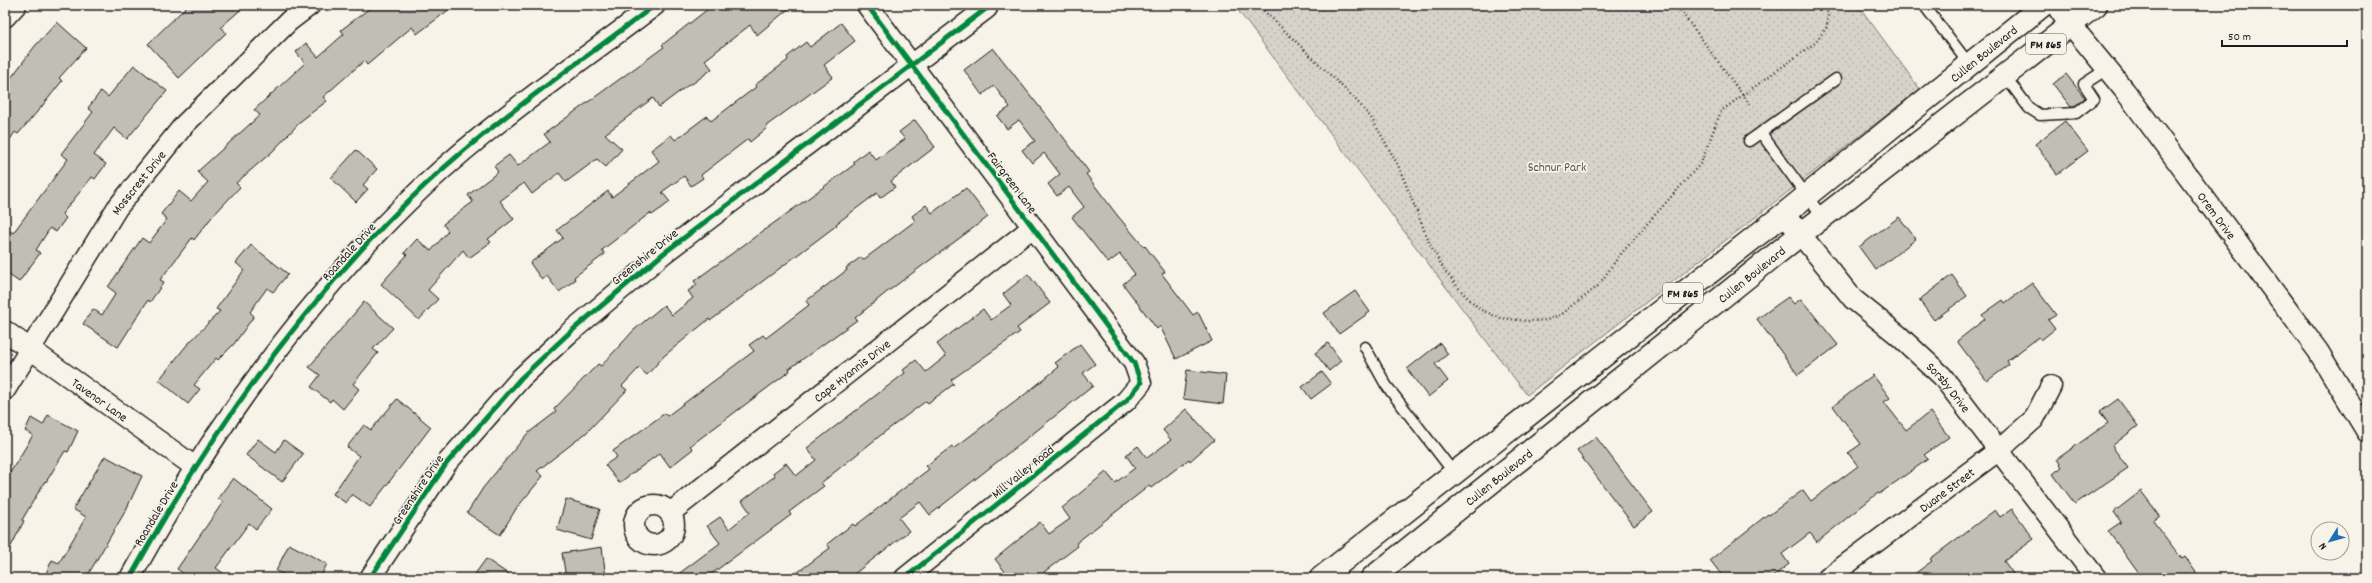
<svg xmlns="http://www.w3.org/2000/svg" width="2372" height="583" font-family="Dekko,sans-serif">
	<defs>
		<pattern id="park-dots" width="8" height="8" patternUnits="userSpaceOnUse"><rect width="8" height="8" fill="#d7d3cb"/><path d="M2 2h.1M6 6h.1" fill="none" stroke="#b8b5ae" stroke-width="1.8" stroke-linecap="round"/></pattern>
	</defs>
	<rect width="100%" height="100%" fill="#f7f3e8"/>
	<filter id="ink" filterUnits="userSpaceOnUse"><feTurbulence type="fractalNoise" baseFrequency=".025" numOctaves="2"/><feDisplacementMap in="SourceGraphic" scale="8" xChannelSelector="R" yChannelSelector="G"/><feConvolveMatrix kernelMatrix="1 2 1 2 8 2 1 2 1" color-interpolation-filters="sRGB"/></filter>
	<g filter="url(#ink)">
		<path fill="url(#park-dots)" stroke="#7a7874" d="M1234,5H1858L1920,89L1527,395Z"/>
		<path fill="#c0beb5" stroke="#1c1c1c" d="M188,5H246L221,27L226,33L179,78L148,44Z
			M374,5H455L417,34L412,27L367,65L364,61L323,97L327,101L302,120L273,151L236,183L240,187L212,217L194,240L192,238L160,280L164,282L150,302L148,300L118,347L83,324L93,309L102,315L116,293L108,287L142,238L149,243L167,219L161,214L179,191L191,201L208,182L197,172L260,115L254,110L305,63L296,52L306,43L318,57L344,34L341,30Z
			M713,5H793L757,35L750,25L705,60L712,69L692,84L691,83L659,107L653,98L605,134L622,149L606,167L597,159L566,182L559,173L532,194L524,183L500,201L514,219L488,239L491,242L469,258L463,250L428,290L438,299L419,320L381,284L407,255L404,253L417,239L431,251L448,231L443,224L473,202L468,195L498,172L494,166L509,155L518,166L550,142L544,134L664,47L662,45Z
			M57,22L86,48L59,78L62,81L43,105L18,134L15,132L5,147V86L35,46Z
			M841,23L855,41L824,65L833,77L766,126L767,128L750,142L748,139L701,175L703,178L691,186L684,176L662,192L670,202L652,215L650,213L602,250L605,254L574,277L575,280L559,292L547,276L542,280L530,263L563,238L557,230L608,191L612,197L659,161L651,150L671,135L675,140L707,116L711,121L756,87L755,85L788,60L787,57L806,42L810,47Z
			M993,48L1064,138L1089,172L1086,174L1117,215L1144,247L1145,246L1165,272L1162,274L1193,315L1198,312L1212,341L1176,359L1160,326L1157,329L1123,284L1135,274L1120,254L1108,263L1072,217L1084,207L1069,187L1057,196L1048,184L1060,174L1044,153L1032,163L1022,150L1035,141L1019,120L1007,129L997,116L1010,107L994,86L982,95L964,70Z
			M134,65L167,91L127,139L114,128L94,155L106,164L95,179L92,177L62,214L66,218L56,232L50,228L36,250L40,253L19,282L5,272V239L10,231L13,233L68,159L61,154L93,112L88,108L101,91L108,97Z
			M2066,74L2085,98L2074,107H2071L2053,84Z
			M915,120L935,147L891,181L895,187L880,198L877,193L836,224L837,225L710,321L709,319L664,356L647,375L639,368L622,386L627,390L586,433L537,471L543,476L516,509L500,535L467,513L483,488L527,434L556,412L554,409L598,364L601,366L634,330L664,305L672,315L693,298L688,291L697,285L694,281L814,194L855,164L853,162L868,150L876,160L905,139L899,132Z
			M2065,121L2088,151L2057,174L2035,144Z
			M356,150L377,169L363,185L368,189L356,202L331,178Z
			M966,188L988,217L887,292L855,318L857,320L789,369L790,371L690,446L693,449L670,467L660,453L619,483L605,465L617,457L613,451L665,413L667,416L754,351L749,345L763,335L766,338L809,305L806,301L847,270L846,268L861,257L863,260L915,221L912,216L926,205L932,213Z
			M1899,217L1916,239L1876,270L1859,247Z
			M251,245L288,274L273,292L267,288L250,312L254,316L234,344L218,360L216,358L194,385L200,389L188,404L159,380L186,346L220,311L216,309L244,270L236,263Z
			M1028,274L1050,303L1017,328L1020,332L951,380L954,384L928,403L926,401L886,431L821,483L824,486L789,512L791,515L706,578H673L720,543L707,526L720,517L729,529L750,512L742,501L775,476L773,473L786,463L796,476L816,460L807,448L905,373L903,370L916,360L926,372L946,356L937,344L983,309L991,320L1011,305L1003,294Z
			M1952,275L1967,296L1934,320L1919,300Z
			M2032,283L2056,315L2048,320L2055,329L2041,340L2039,337L2007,361L2009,365L1987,381L1957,341L1985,319L1982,315L2003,300L2005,303Z
			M1355,291L1370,312L1339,334L1324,313Z
			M1788,297L1794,304L1801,299L1838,345L1798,375L1757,319Z
			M364,302L393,328L373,349L378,353L353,384L359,389L343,409L332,399L330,402L311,387L320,375L309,367Z
			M1328,343L1341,361L1329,371L1315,353Z
			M1440,343L1448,354L1435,364L1448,381L1428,397L1407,369Z
			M1080,344L1095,364L1083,373L1093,386L930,515L920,502L899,518L909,531L849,578H790L830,548L827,544L853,524L855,526L929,469L926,466L952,446L953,449L1028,392L1059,367L1055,363Z
			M1187,370L1226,375L1223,404L1183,399Z
			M1322,372L1331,384L1311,399L1302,387Z
			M1873,375L1890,398L1884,402L1906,430L1930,412L1949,437L1924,455L1928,459L1879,494L1878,493L1817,542L1810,533L1782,554L1789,564L1771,578H1724L1710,560L1768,514L1769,515L1803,490L1811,501L1858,466L1848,453L1861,444L1833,406Z
			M397,399L431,427L370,507L352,494L346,503L333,494L359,456L347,447L364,425L371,430Z
			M2118,399L2138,426L2112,446L2128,468L2075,504L2053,474L2062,467L2057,459L2108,423L2100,412Z
			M1186,409L1214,440L1190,461L1189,459L1151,488L1149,486L1076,543L1078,546L1044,572L1048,578H1010L995,559L1040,522L1049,534L1070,519L1062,508L1106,472L1115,483L1135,468L1126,455L1138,446L1147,458L1171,440L1163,430Z
			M48,415L78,431L68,452L65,451L46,482L45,481L22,520L24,521L5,558V481L33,435L25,431L31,418L43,425Z
			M1596,437L1653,512L1634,526L1577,451Z
			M258,439L276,452L284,440L303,454L282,482L246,455Z
			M105,456L142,476L126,510L86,578H44L52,560L59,563L86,517L73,509Z
			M233,478L272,509L256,529L249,523L216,568L230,578H190L177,569L223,502L218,498Z
			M2141,491L2160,516L2153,521L2182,559L2185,557L2200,578H2142L2108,531L2121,522L2114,512Z
			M566,499L600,509L591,540L557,530Z
			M2012,509L2034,539L2004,561L2016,578H1909L1932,561L1930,559L1995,510L2000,517Z
			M289,544L327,564L320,578H290L276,571Z
			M602,547L606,578H566L562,553Z
			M486,559L514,578H472Z"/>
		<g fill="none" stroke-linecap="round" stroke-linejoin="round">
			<g stroke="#1c1c1c" stroke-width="13">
				<path id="service" d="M1924,5L1969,64
					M2005,76L2029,108L2040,115L2076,113L2094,99L2084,84L2107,69
					M1761,133L1823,218
					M1749,141L1836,79
					M1365,347L1386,385L1454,473"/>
			</g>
			<g stroke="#1c1c1c" stroke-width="23">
				<g id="minor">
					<path d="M867,5L1134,363L1141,383L1126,401L905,578"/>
					<path d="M5,17L16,5"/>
					<path id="s1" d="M2071,25L2125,91L2318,351L2367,432"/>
					<path id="s2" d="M1784,214L1853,299L1898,335L1942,376L2096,578"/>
					<path id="s3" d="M5,331L195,467"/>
					<path id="s4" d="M5,390L117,208L184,125L289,21L310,5"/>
					<circle cx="654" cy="525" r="20"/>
					<path id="s5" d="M670,513L1033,227"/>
					<path d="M130,578C209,435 306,297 425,185C496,119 577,64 655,5"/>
					<path d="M370,578L446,464L521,378L568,334L664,253L987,8"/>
					<path id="s6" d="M1828,578L1999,450L2034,419L2051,386"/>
				</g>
			</g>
			<g stroke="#1c1c1c" stroke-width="25">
				<path id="secondary" d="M2057,5L2071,25"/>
			</g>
			<g stroke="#1c1c1c" stroke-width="25">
				<g id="primary">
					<path id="s7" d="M1321,578L1784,214L2043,5"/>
					<path id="s8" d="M1372,578L1801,234L2096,5"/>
				</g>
			</g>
			<path stroke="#1c1c1c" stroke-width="2.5" stroke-dasharray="1 3" stroke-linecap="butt" d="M1258,5L1355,99L1372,119L1398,165L1429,242L1444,270L1463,293L1481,310L1500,318L1528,321L1547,320L1562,314L1598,286L1619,256L1701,163L1721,111L1815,43L1827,27L1828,15L1825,5
				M1678,7L1750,105"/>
			<use href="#service" stroke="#f7f3e8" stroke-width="10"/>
			<use href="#minor" stroke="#f7f3e8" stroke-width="20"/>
			<use href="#secondary" stroke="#f7f3e8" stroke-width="22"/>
			<use href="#primary" stroke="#f7f3e8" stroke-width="22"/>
			<g stroke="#f7f3e8" stroke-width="8">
				<path id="cycleway" d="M867,5L1134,363L1141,383L1126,401L905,578
					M130,578C209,435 306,297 425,185C496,119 577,64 655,5
					M370,578L446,464L521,378L568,334L664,253L987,8"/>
			</g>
			<use href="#cycleway" stroke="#00873e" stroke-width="5"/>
		</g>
	</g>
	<g text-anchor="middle" stroke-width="3.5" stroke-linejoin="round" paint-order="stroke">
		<g fill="#f7f3e8" stroke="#5e5c59" stroke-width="1">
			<rect x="2026" y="34" width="40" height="20" rx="3"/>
			<rect x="1663" y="283" width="40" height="20" rx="3"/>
		</g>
		<g font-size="12" font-weight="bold" fill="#1c1c1c">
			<text x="2046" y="48">FM 865</text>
			<text x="1683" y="297">FM 865</text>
		</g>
		<g font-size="13" fill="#1c1c1c" stroke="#f7f3e8">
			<text dy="5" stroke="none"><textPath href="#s7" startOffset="845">Cullen Boulevard</textPath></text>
			<text transform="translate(1013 182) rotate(53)" y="5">Fairgreen Lane</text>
			<text dy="5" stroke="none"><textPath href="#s4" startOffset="247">Mosscrest Drive</textPath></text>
			<text dy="5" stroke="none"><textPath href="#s1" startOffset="240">Orem Drive</textPath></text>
			<text transform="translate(348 251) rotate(-48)" y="5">Roandale Drive</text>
			<text transform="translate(644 256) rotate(-39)" y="5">Greenshire Drive</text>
			<text dy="5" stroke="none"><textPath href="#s8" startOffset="486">Cullen Boulevard</textPath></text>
			<text dy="5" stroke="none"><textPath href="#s5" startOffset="231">Cape Hyannis Drive</textPath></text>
			<text dy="5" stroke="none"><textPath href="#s2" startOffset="240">Sorsby Drive</textPath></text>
			<text dy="5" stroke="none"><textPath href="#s3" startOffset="117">Tavenor Lane</textPath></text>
			<text transform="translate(1022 471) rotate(-39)" y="5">Mill Valley Road</text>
			<text dy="5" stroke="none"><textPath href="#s8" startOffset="162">Cullen Boulevard</textPath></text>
			<text transform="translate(417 489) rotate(-56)" y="5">Greenshire Drive</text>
			<text dy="5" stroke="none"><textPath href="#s6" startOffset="148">Duane Street</textPath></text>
			<text transform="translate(155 513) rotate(-59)" y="5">Roandale Drive</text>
		</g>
		<g font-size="13" fill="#545351" stroke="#f7f3e8">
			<text x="1557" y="171">Schnur Park</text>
		</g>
	</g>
	<rect width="2372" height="583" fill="none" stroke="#f7f3e8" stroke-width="20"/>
	<rect x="10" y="10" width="2352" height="563" fill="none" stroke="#1c1c1c" stroke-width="1.5" filter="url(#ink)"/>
	<g transform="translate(2330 541) rotate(233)"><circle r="19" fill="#f7f3e8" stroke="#9f9d96"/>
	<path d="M0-3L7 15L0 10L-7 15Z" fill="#1f6fb2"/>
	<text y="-6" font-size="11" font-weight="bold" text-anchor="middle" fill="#1c1c1c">N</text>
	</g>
	<path d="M2222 40v6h125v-6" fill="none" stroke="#1c1c1c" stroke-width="2"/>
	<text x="2228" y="40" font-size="12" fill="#1c1c1c" stroke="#f7f3e8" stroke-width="3" paint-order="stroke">50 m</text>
</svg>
